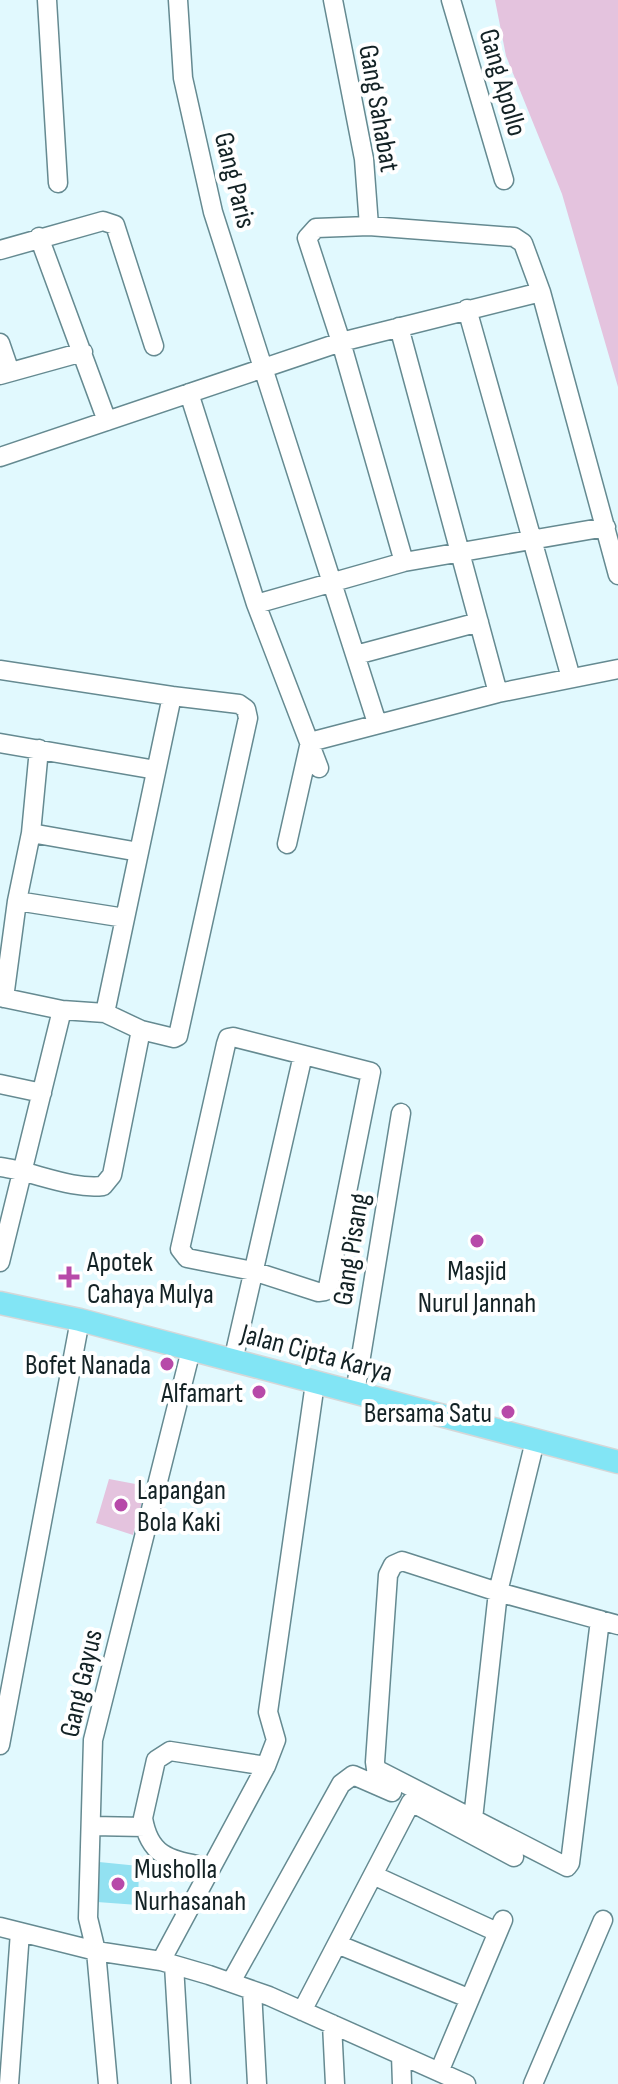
<svg xmlns="http://www.w3.org/2000/svg" width="618" height="2084" font-family="'Sofia Sans Condensed',sans-serif">
	<rect width="100%" height="100%" fill="#e1f9fe"/>
	<path fill="#e4c3de" d="M495,0H618V387L562,194L506,56Z
		M109,1479L146,1486L133,1535L96,1523Z"/>
	<path fill="#92e1f1" d="M99,1862L139,1866L138,1905L97,1902Z"/>
	<g fill="none" stroke-linecap="round" stroke-linejoin="round">
		<g stroke="#658a91" stroke-width="21">
			<path id="minor" d="M47,0L58,183
				M178,0L183,78L213,212L377,723
				M333,0L364,159L369,226
				M451,0L504,180
				M39,237L107,421
				M0,250L103,221L115,225L154,346
				M467,309L571,678
				M399,327L498,693
				M0,343L10,372
				M0,375L83,352
				M189,393L256,604L319,768
				M0,457L341,342L541,292
				M404,562L341,342L307,238L316,228L369,226L514,237L523,243L541,292L618,575
				M256,604L404,562L606,527
				M356,655L479,622
				M0,670L172,696L105,1013
				M0,743L156,770
				M31,833L139,852
				M287,844L310,742L498,693L618,669
				M17,901L31,833L39,749
				M0,997L62,1010L105,1013L141,1030L112,1175L103,1186C72,1190 32,1171 0,1167
				M4,998L17,901L125,918
				M141,1030L174,1038L178,1036L248,718L246,709L239,704L172,696
				M233,1037L371,1072L328,1287L325,1291L318,1292L253,1271L187,1258L180,1249L226,1044L228,1038Z
				M0,1084L42,1093
				M0,1262L62,1010
				M233,1361L303,1055
				M355,1393L401,1113
				M600,1620L570,1863L567,1867L376,1769L375,1762L388,1575L393,1565L402,1561L498,1592L618,1625
				M0,1745L80,1320
				M415,1804L514,1857
				M473,1819L498,1592L535,1441
				M92,1826L145,1827
				M211,1868C176,1860 150,1861 143,1818L156,1760L170,1751L266,1766
				M373,1875L497,1932
				M0,1927L96,1951L161,1961L209,1975L269,1996L466,2084
				M337,1944L468,1998
				M161,1961L266,1766L276,1740L268,1712L315,1383
				M174,1965L181,2084
				M231,1982L341,1784L353,1775L392,1792
				M252,1990L257,2084
				M302,2011L411,1802
				M332,2024L335,2084
				M401,2055L402,2084
				M439,2072L503,1920
				M9,2084L20,1932
				M108,2084L96,1951L88,1918L93,1740L191,1350
				M533,2084L603,1920"/>
		</g>
		<g stroke="#d5d7d8" stroke-width="25">
			<path id="major" d="M0,1303L80,1320L618,1462"/>
		</g>
		<use href="#minor" stroke="#fff" stroke-width="18"/>
		<use href="#major" stroke="#82e5f5" stroke-width="22"/>
	</g>
	<g fill="#b74aa9" stroke="#fff" stroke-width="3">
		<circle cx="477" cy="1241" r="8"/>
		<path d="M65 1265h8v8h8v8h-8v8h-8v-8h-8v-8h8z"/>
		<circle cx="167" cy="1364" r="8"/>
		<circle cx="259" cy="1392" r="8"/>
		<circle cx="508" cy="1412" r="8"/>
		<circle cx="121" cy="1505" r="8"/>
		<circle cx="118" cy="1884" r="8"/>
	</g>
	<g text-anchor="middle" stroke-width="8" stroke-linejoin="round" paint-order="stroke">
		<g font-size="28" fill="#132225" stroke="#fff">
			<text transform="translate(504 82) rotate(74)" y="10">Gang Apollo</text>
			<text transform="translate(380 108) rotate(80)" y="10">Gang Sahabat</text>
			<text transform="translate(236 180) rotate(76)" y="10">Gang Paris</text>
			<text transform="translate(350 1249) rotate(-81)" y="10">Gang Pisang</text>
			<text transform="translate(317 1352) rotate(15)" y="10">Jalan Cipta Karya</text>
			<text transform="translate(80 1683) rotate(-77)" y="10">Gang Gayus</text>
		</g>
		<g font-size="28" fill="#132225" stroke="#fff" text-anchor="start">
			<text x="87" y="1271">Apotek<tspan x="87" dy="32">Cahaya Mulya</tspan></text>
			<text x="477" y="1280" text-anchor="middle">Masjid<tspan x="477" dy="32">Nurul Jannah</tspan></text>
			<text x="151" y="1374" text-anchor="end">Bofet Nanada</text>
			<text x="243" y="1402" text-anchor="end">Alfamart</text>
			<text x="492" y="1422" text-anchor="end">Bersama Satu</text>
			<text x="137" y="1499">Lapangan<tspan x="137" dy="32">Bola Kaki</tspan></text>
			<text x="134" y="1878">Musholla<tspan x="134" dy="32">Nurhasanah</tspan></text>
		</g>
	</g>
</svg>
